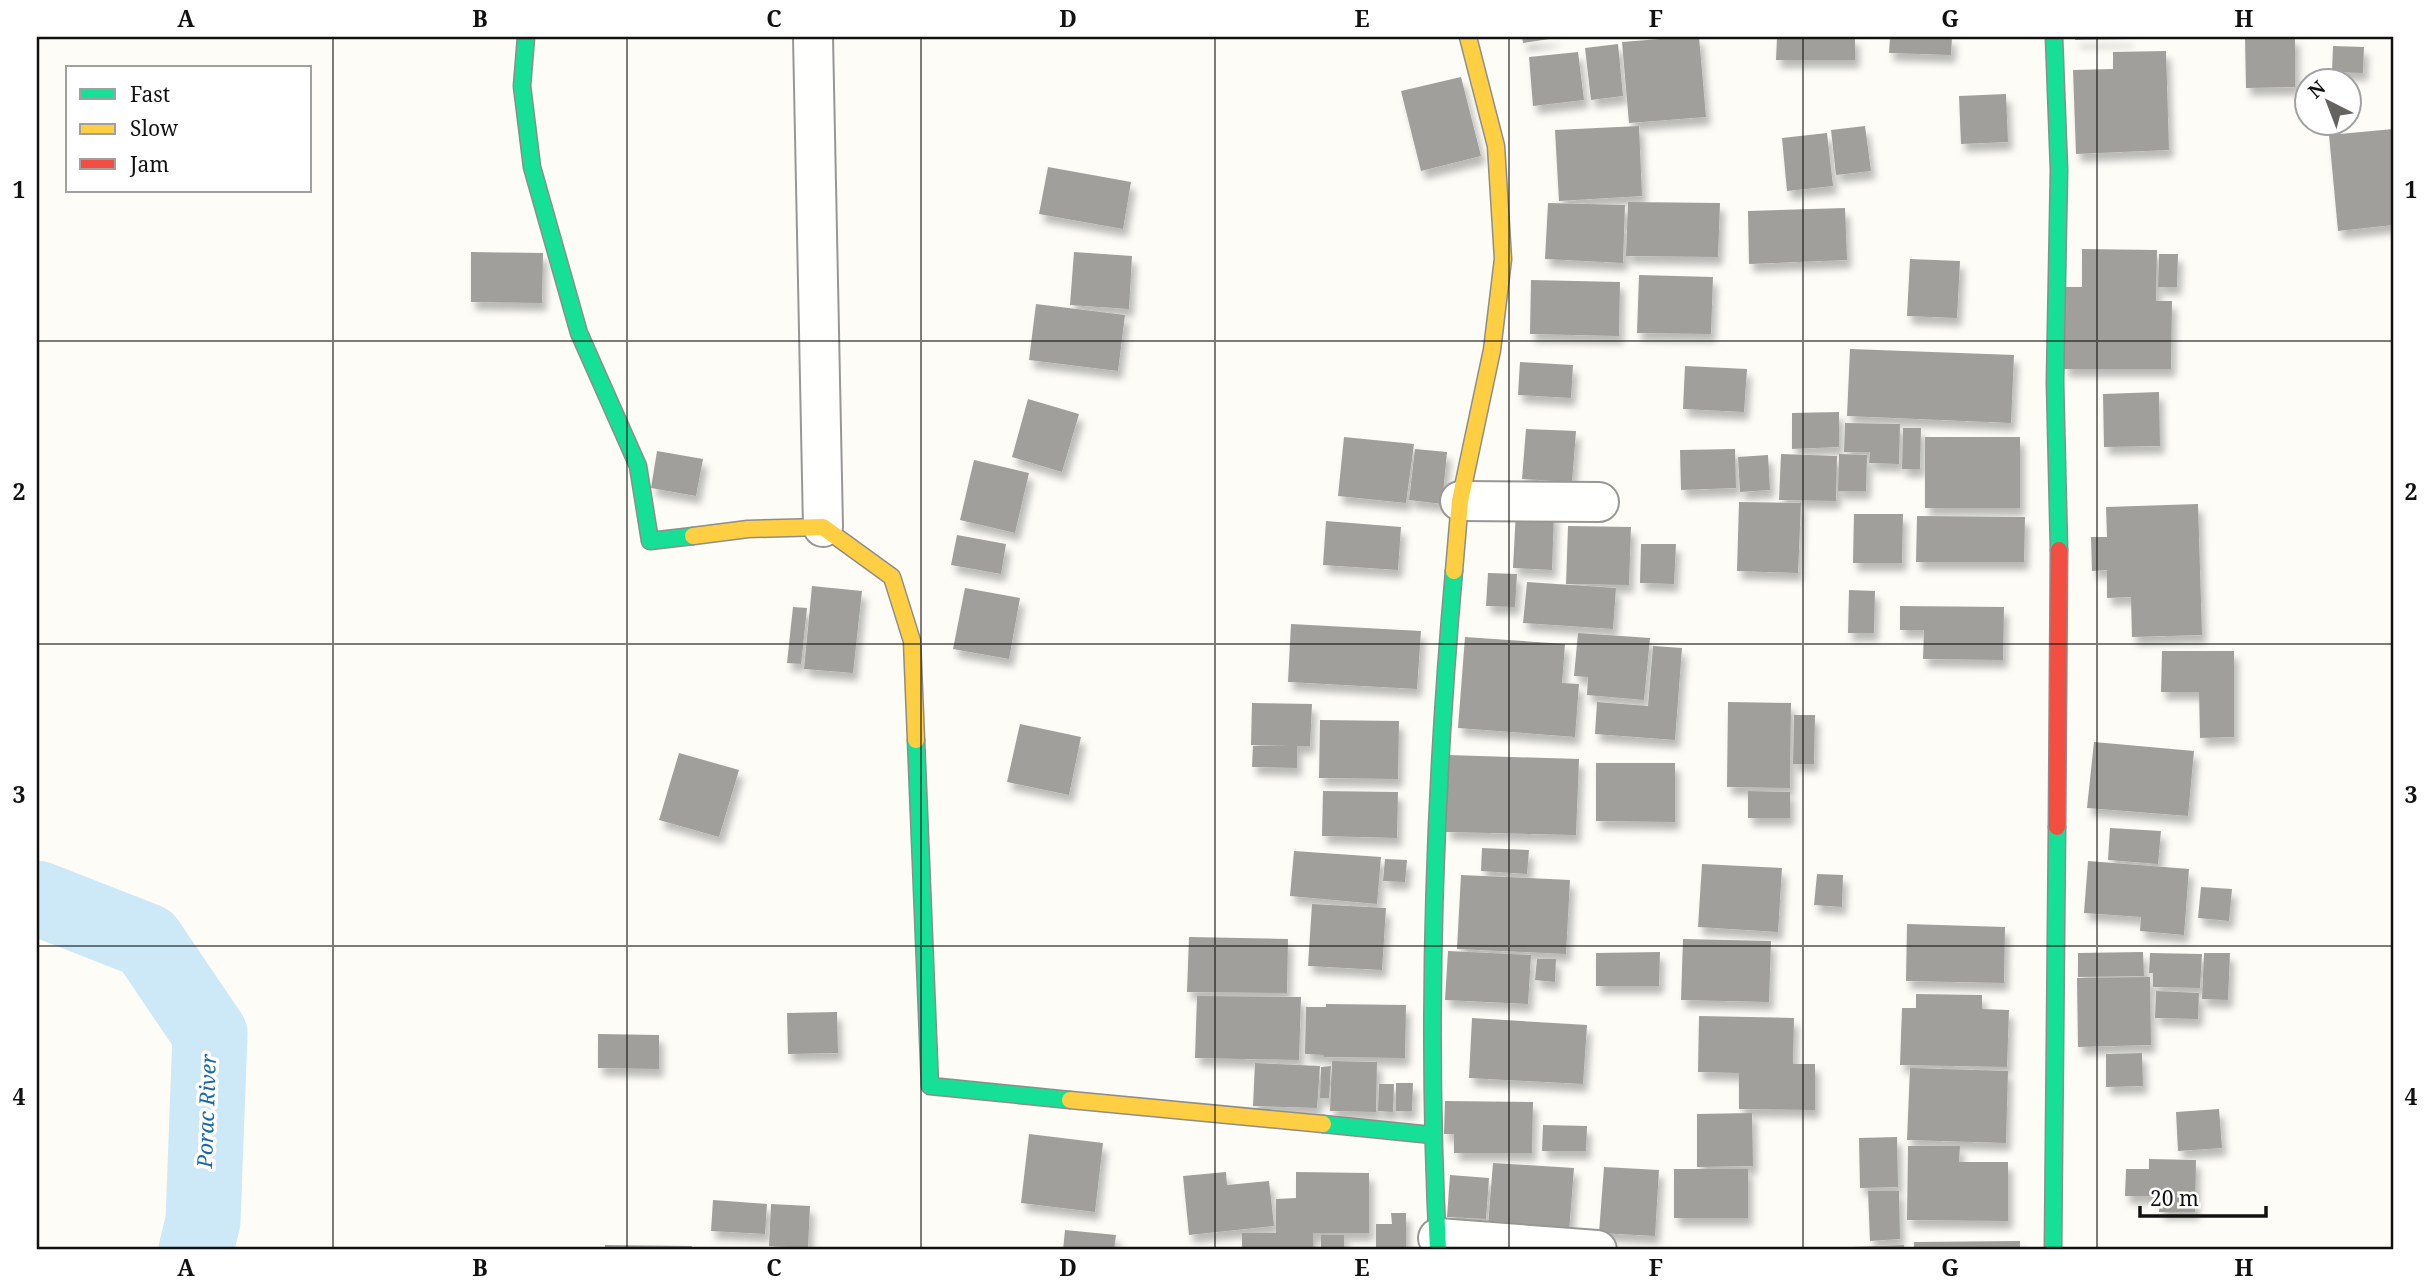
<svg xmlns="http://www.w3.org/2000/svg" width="2430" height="1287" font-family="'Noto Serif',serif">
	<defs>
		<filter id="shadow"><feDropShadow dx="4.5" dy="8" stdDeviation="3.5" flood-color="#0004"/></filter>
	</defs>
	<rect width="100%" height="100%" fill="#fdfcf7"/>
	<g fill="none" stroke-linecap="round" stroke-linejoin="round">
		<path stroke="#cde8f7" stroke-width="75" d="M37,898L147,941L210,1034L203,1221L196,1250"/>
	</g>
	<path fill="#a19f9c" filter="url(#shadow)" d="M1522,37H1556V38L1523,43Z
		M1685,37H1699L1706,117L1629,123L1622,42Z
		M1777,37H1855V60H1776Z
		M1890,37H1952L1951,55L1889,53Z
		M2075,37H2129V39L2075,40Z
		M2245,37H2295V87L2246,88Z
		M1618,44L1623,96L1591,100L1585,48Z
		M2333,46L2364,47L2363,73L2332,72Z
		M2166,51L2169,150L2076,154L2073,70L2113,69V52Z
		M1578,52L1584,100L1533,106L1529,57Z
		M1461,77L1481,156L1421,171L1401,91Z
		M2006,94L2008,142L1961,144L1959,96Z
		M1639,126L1642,196L1559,201L1555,130Z
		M1865,126L1871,171L1836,175L1831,130Z
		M2393,129V225L2338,231L2329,135Z
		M1827,133L1833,186L1787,191L1782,138Z
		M1048,167L1131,182L1123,229L1039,214Z
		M1628,202L1720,203L1718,257L1626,256Z
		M1548,203L1625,205L1623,263L1545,259Z
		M1845,208L1847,260L1749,264L1748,211Z
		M2082,249L2157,250L2156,301H2172L2171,369H2064L2065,287H2082Z
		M471,252L543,253L542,303L471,302Z
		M1074,252L1132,256L1129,309L1070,305Z
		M2159,254H2178L2177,287H2158Z
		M1910,259L1960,261L1957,318L1907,316Z
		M1639,275L1713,277L1711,334L1637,333Z
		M1531,280L1620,282L1619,336L1530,334Z
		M1036,304L1125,315L1118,371L1029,360Z
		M1850,349L2014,355L2011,423L1847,416Z
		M1520,362L1573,365L1571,398L1518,395Z
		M1685,366L1747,369L1744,412L1683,409Z
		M2159,392L2160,446L2104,447L2103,394Z
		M1028,399L1079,414L1062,472L1012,457Z
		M1839,412V447L1792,449V413Z
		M1845,423L1900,424L1899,464L1869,463L1870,452H1844Z
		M1903,428H1921L1920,469H1902Z
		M1526,429L1576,431L1572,482L1522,479Z
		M1344,437L1414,444L1406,503L1338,496Z
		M1925,437H2020V508H1925Z
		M1415,449L1447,452L1442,504L1409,500Z
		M1735,449L1736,488L1681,490L1680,450Z
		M657,451L703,459L696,496L651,488Z
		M1781,454L1837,456L1836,501L1779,500Z
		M1839,454L1867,455L1866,491H1838Z
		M1768,455L1770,490L1740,492L1738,457Z
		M974,460L1029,473L1015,533L960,520Z
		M1739,502L1801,503L1798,573L1737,571Z
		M2198,504L2202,635L2132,637L2131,597L2107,598V570L2092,571L2091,537H2107L2106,507Z
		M1516,511L1554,513L1552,570L1513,568Z
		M1854,514H1903L1902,563H1853Z
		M1917,516L2025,517L2024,562H1916Z
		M1326,521L1401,527L1398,570L1323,565Z
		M1568,526L1631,527L1629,585L1566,584Z
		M957,535L1006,544L1001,574L951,565Z
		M1641,544H1676L1674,584L1640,583Z
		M1488,573L1517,574L1515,607L1486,606Z
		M1527,582L1616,588L1613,629L1523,623Z
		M812,586L862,591L853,673L804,669Z
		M965,588L1020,598L1009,659L953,649Z
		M1849,590L1875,591L1874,633H1848Z
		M1900,606L2004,607L2003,660L1923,659L1924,630H1900Z
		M793,607L807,608L801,664L787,663Z
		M1291,624L1421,631L1417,689L1288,682Z
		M1578,633L1650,638L1644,700L1587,695L1588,677L1574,676Z
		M1465,637L1565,644L1562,683L1579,684L1575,737L1458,728Z
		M1653,646L1682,648L1675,740L1595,734L1597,702L1648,706Z
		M2162,651H2234V737L2200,738L2199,692H2161Z
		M1728,702L1791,703L1790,788L1727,787Z
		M1252,703L1312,704L1310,746H1297V768L1252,767L1253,746L1290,745H1251Z
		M1794,715H1815L1814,764H1793Z
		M1320,720L1399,721L1398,779L1319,778Z
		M1020,724L1081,737L1069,795L1007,782Z
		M2094,742L2194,751L2188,816L2087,808Z
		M679,753L739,770L719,837L659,820Z
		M1448,755L1579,759L1576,835L1446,832Z
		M1596,763H1675V822L1596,821Z
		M1323,791L1398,792L1397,838L1322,836Z
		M1748,791L1790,792V818H1748Z
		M2110,828L2161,831L2158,864L2108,860Z
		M1482,848L1529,850L1527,874L1481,871Z
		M1294,851L1381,857L1377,904L1290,896Z
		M1385,859L1407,860L1405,882L1383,881Z
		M2088,861L2189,869L2184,935L2140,931L2141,917L2084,913Z
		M1702,864L1782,868L1778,932L1698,927Z
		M1817,874L1843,875L1842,907L1814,905Z
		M1461,875L1570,880L1566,954L1457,949Z
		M2201,887L2232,889L2229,921L2198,918Z
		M1312,904L1386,908L1382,970L1308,966Z
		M1907,924L2005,927L2004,983L1906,981Z
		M1189,937L1288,939L1287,993L1187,992Z
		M1683,939L1771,941L1769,1002L1681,1000Z
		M1448,951L1531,955L1528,1004L1445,1000Z
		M1660,952L1659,986H1596V953Z
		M2143,952L2144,976L2078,977V953Z
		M2150,953L2202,954L2200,988L2153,987V973H2149Z
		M2204,953H2230L2228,1000L2202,999Z
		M1537,959H1556L1555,982L1535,980Z
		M2147,977H2150L2151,1045L2078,1047L2077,978Z
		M2156,991L2199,993L2198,1019L2155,1018Z
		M1916,994L1982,995V1009L2009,1010L2007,1067L1900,1065L1902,1008H1916Z
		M1197,996L1301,997L1299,1060L1195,1058Z
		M1326,1004L1406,1005L1405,1058L1324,1057V1055L1305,1054L1306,1007H1326Z
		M837,1012L838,1053L788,1054L787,1013Z
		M1699,1016L1794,1018L1793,1064H1815V1110L1739,1109V1073L1698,1072Z
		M1472,1018L1587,1025L1583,1084L1469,1078Z
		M598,1034L659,1035V1069L598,1068Z
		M2142,1053L2143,1086L2106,1087V1054Z
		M1332,1061L1377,1062L1376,1112L1330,1111Z
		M1255,1063L1320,1066L1317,1108L1253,1106Z
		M1331,1066L1329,1098H1320L1321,1067Z
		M1910,1068L2008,1071L2006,1143L1907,1140Z
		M1396,1083H1413L1412,1111H1396Z
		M1379,1084H1394L1393,1112L1378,1111Z
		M1445,1101L1533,1102L1532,1153H1454V1134H1444Z
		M2219,1109L2222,1148L2178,1151L2176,1112Z
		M1752,1113L1753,1166L1697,1167V1114Z
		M1543,1125L1587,1126L1586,1151H1542Z
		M1029,1134L1103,1143L1095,1212L1021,1203Z
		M1897,1137L1898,1187L1860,1188L1859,1138Z
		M1908,1146H1960L1959,1162H2008V1221L1907,1220Z
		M2149,1159L2196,1160L2195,1212H2159L2160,1196H2125L2126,1169H2149Z
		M1493,1163L1574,1168L1569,1232L1488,1226Z
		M1604,1167L1659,1170L1655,1236L1599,1233Z
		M1674,1169H1748V1218H1674Z
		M1226,1172L1227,1185L1269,1181L1274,1226L1189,1235L1183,1176Z
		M1296,1172L1369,1173V1233H1313V1250H1242V1233H1276V1199L1296,1198Z
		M1450,1175L1489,1178L1486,1219L1447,1217Z
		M1868,1191H1899L1900,1239L1870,1241Z
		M713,1200L767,1204L765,1234L711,1231Z
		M771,1204L810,1206L808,1248L769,1246Z
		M1391,1213H1406V1249H1376V1224H1392Z
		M1065,1230L1116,1235L1114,1250H1063Z
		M1321,1235H1344V1250H1321Z
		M2020,1241V1250H1914V1242Z
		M605,1245L692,1246L691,1250H605Z
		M1904,1245V1250H1852V1247Z"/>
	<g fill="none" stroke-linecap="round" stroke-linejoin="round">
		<g stroke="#979795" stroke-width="42">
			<path id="street" d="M813,37L823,527
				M1460,501L1599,502
				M1438,1238L1597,1250"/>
		</g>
		<g stroke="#8e8d8b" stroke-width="19">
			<path id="fast" d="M526,37L522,86L532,167L579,333L638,466L650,541L693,536
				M2054,37L2059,170L2055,382L2059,550
				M916,740L930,1086L1070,1100
				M1323,1124L1432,1135
				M1438,1250C1426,1023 1434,797 1454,571
				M2053,1250L2057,827"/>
		</g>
		<g stroke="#8e8d8b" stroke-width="19">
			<path id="slow" d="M693,536L748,529L823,527L892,577L912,641L916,740
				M1454,571L1460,501L1492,350L1503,259L1496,146L1468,37
				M1070,1100L1323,1124"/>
		</g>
		<g stroke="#8e8d8b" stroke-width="19">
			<path id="jam" d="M2057,827L2059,550"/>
		</g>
		<use href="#street" stroke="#fffffe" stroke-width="38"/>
		<use href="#fast" stroke="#16e098" stroke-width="16"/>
		<use href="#slow" stroke="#ffcf43" stroke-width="16"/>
		<use href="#jam" stroke="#f24e42" stroke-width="16"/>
	</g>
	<path fill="none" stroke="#111" stroke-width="2" stroke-opacity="0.55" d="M333,37V1250M627,37V1250M921,37V1250M1215,37V1250M1509,37V1250M1803,37V1250M2097,37V1250M37,341H2393M37,644H2393M37,946H2393"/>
	<g text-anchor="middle" stroke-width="7" stroke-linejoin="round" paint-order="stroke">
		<g font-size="21" font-style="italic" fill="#1768a6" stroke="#fff">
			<text transform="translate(207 1111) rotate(-88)" y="7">Porac River</text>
		</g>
	</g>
	<rect width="2430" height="1287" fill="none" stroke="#ffffff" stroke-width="77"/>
	<rect x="66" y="66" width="245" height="126" fill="#ffffff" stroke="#a0a0a0" stroke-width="2"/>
	<rect x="80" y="89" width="35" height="10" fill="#16e098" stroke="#a0a0a0" stroke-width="2"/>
	<text x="130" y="102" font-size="21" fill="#111111">Fast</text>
	<rect x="80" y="124" width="35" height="10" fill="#ffcf43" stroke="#a0a0a0" stroke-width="2"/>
	<text x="130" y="136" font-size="21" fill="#111111">Slow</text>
	<rect x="80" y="159" width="35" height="10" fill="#f24e42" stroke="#a0a0a0" stroke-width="2"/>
	<text x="130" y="172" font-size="21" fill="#111111">Jam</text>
	<g transform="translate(2328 102) rotate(318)"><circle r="33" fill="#ffffff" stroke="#a0a0a0" stroke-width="2"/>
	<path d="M0-5L12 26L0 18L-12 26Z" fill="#646362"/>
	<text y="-10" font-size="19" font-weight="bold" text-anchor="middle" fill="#111111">N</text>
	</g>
	<path d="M2140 1206v10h126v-10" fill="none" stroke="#111111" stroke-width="3.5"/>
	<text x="2150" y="1206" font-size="21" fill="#111111" stroke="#ffffff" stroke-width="5" paint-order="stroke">20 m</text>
	<rect x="38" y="38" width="2354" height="1210" fill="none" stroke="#111" stroke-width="2.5"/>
	<g font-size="23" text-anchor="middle" font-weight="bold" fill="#111">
		<text x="186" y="27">A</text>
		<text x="480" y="27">B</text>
		<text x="774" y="27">C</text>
		<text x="1068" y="27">D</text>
		<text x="1362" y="27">E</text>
		<text x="1656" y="27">F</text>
		<text x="1950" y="27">G</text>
		<text x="2244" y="27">H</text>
		<text x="19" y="198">1</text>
		<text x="2411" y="198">1</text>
		<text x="19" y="500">2</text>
		<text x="2411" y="500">2</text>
		<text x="19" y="803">3</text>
		<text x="2411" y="803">3</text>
		<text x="19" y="1105">4</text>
		<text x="2411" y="1105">4</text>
		<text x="186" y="1276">A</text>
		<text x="480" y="1276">B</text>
		<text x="774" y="1276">C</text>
		<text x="1068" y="1276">D</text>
		<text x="1362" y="1276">E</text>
		<text x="1656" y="1276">F</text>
		<text x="1950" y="1276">G</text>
		<text x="2244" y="1276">H</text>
	</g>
</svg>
